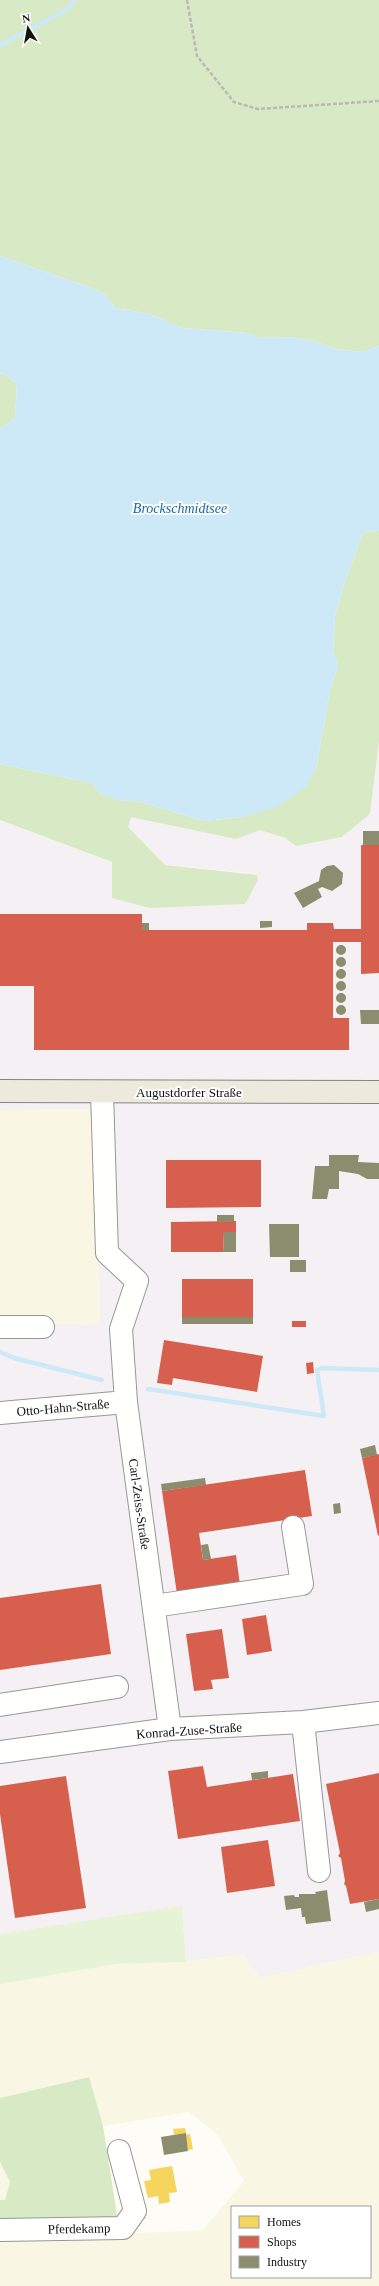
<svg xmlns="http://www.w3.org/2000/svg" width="379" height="2286" font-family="'Times New Roman',serif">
	<rect width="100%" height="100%" fill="#fdfcf7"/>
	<path fill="#f5f0f3" d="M379,742V1952L260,1978L243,1954L186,1962L182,1907L0,1934V1323L100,1324L96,1109L0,1110V820L112,862L250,873L165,865L128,827L131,816L235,839L260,830L285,838L296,846L342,837L370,814Z"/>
	<path fill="#f9f7e4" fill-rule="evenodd" d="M96,1109L100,1325L0,1323V1110Z
		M379,1952V2286H0V2236L202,2231L244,2181L217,2134L189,2112L103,2126L88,2077L0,2098V1984L117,1964L186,1962L243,1954L260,1978ZM232,2207H370V2277H232Z
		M0,2162L10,2182L5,2200H0Z"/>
	<path fill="#e7f3d7" d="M182,1906L186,1962L117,1964L0,1984V1934Z"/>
	<path fill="#d8eac5" d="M0,0H379V346L361,352L335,349L314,341L290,337L259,338L247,333L182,328L150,314L115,308L104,294L92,288L0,256Z
		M3,373L17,384L15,418L0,429V374Z
		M379,530V742L370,814L342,837L296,846L285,838L260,830L236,839L131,817L128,827L165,865L257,875L258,880L245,904L150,908L112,898V862L0,820V764L92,783L100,794L122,801H137L204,821L243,817L254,813L316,769L330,690L338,665L333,651L335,616L344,584L363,533Z
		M89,2077L103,2126L118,2221L0,2224V2200H5L10,2182L0,2162V2098Z"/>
	<path fill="#cde8f7" d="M0,256L92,288L104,294L115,308L150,314L182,328L247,333L259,338L290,337L314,341L335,349L361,352L379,346V530L363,533L344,584L335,616L333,651L338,665L330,690L316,769L305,788L276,807L243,817L204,821L137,801H122L100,794L92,783L0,764V429L15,418L17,384L3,373L0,374Z"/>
	<path fill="#f6d55c" d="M185,2128L186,2133L174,2135L173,2129Z
		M190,2134L193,2149L188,2150L186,2135Z
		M172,2166L177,2192L169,2193L170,2202L159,2204L158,2196L148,2198L144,2181L151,2180L149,2170Z"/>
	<path fill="#d6604d" d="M361,845H379V973L361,974V942H333V1018H349V1050H34V986H0V914H142V930H307V923H333L334,929H361Z
		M166,1160H261V1207L166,1208Z
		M236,1221V1232H224L223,1252H171V1222Z
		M182,1279H253V1317H182Z
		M292,1321H306V1327H292Z
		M164,1340L263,1356L257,1392L173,1378L172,1385L157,1383Z
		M313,1362L314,1373L307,1374L306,1363Z
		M379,1454V1535L378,1536L362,1458Z
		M305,1470L312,1516L199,1533L203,1560L236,1555L240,1585L177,1594L162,1491Z
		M101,1584L111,1654L0,1670V1598Z
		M266,1615L272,1651L247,1655L242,1619Z
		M222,1629L229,1678L211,1680L213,1689L194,1691L186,1634Z
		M203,1766L207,1787L293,1774L300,1821L178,1839L168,1771Z
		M379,1773V1899L350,1904L346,1886L344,1884L345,1881L341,1858L338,1856L340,1853L326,1784Z
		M66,1776L86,1908L15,1918L0,1814V1786Z
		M268,1840L275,1886L227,1893L221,1847Z"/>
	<path fill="#8c8c6e" d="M363,831H379V845H363Z
		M334,865L343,873L342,884L332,891L322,887L318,889L322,897L303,908L294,893L319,881L321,870L327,866Z
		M260,921H272V927L260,928Z
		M142,923H149V930H142Z
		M336 950a5 5 0 1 1 10 0a5 5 0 1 1-10 0Z
		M336 962a5 5 0 1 1 10 0a5 5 0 1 1-10 0Z
		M336 974a5 5 0 1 1 10 0a5 5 0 1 1-10 0Z
		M336 986a5 5 0 1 1 10 0a5 5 0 1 1-10 0Z
		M336 998a5 5 0 1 1 10 0a5 5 0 1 1-10 0Z
		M336 1010a5 5 0 1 1 10 0a5 5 0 1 1-10 0Z
		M360,1010H379V1024H361Z
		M329,1155H359L358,1162L379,1163V1179H367L358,1174L339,1171V1189H329L327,1199H312L315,1166H329Z
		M217,1215H234V1221L217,1222Z
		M269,1224H299V1257H270Z
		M224,1232H236V1252H223Z
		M290,1260H306V1272H290Z
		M182,1317H253V1324H182Z
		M375,1445L377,1455L362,1458L360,1449Z
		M205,1478L206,1485L162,1491L161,1484Z
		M340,1503L341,1513L334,1514L333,1504Z
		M208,1544L211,1559L203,1560L201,1545Z
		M268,1771V1778L252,1780L251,1773Z
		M327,1890L331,1921L306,1924L305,1917H302L301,1908L286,1910L284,1896L294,1895L295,1897H299V1894H316L315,1892Z
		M379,1899V1909L366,1912L364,1902Z
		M186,2133L188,2151L164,2155L161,2137Z"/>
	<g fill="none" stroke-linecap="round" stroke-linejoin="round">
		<path stroke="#cde8f7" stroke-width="4.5" d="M0,45L61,13L70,7L74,0
			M0,1352L14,1358L102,1380
			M148,1389L324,1416L317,1370L322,1368L379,1370"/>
		<g stroke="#979795" stroke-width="24">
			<path id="minor" d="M102,1092L107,1253L137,1281L121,1329L126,1402L170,1729
				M0,1327H43
				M0,1413L126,1402
				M154,1606L302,1584L293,1527
				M0,1705L117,1687
				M303,1722L319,1871
				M0,1752L170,1729L303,1722L379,1713
				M0,2230L123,2228L135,2211L119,2151"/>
		</g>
		<g stroke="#858482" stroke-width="24">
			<path id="major" d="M0,1091L379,1092"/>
		</g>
		<path stroke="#b9b9b8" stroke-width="2.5" stroke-dasharray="4 2" stroke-linecap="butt" d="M187,0L197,56L234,102L258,109L379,101"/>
		<use href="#minor" stroke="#fffffe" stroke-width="22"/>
		<use href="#major" stroke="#ede9dc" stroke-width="22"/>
	</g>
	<g text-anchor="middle" stroke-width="4" stroke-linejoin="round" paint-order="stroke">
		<g font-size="13" fill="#111" stroke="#fff">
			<text x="189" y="1097">Augustdorfer Straße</text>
			<text transform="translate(63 1407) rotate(-5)" y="5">Otto-Hahn-Straße</text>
			<text transform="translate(140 1504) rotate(82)" y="5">Carl-Zeiss-Straße</text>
			<text transform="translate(189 1730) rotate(-4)" y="5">Konrad-Zuse-Straße</text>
			<text transform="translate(79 2228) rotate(-1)" y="5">Pferdekamp</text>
		</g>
		<g font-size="14" font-style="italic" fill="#1768a6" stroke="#fff">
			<text x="180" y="513">Brockschmidtsee</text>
		</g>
	</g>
	<rect x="231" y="2206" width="140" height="72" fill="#ffffff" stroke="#a0a0a0"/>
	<rect x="239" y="2216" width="20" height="12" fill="#f6d55c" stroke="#a0a0a0"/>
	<text x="267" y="2226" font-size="12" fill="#111111">Homes</text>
	<rect x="239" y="2236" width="20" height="12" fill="#d6604d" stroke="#a0a0a0"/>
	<text x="267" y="2246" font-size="12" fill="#111111">Shops</text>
	<rect x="239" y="2256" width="20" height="12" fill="#8c8c6e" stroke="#a0a0a0"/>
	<text x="267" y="2266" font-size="12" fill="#111111">Industry</text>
	<g transform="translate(28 28) rotate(349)" stroke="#ffffff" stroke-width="3" paint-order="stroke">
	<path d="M0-3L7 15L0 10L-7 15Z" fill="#111111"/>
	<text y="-6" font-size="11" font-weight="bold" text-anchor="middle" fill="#111111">N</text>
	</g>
</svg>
